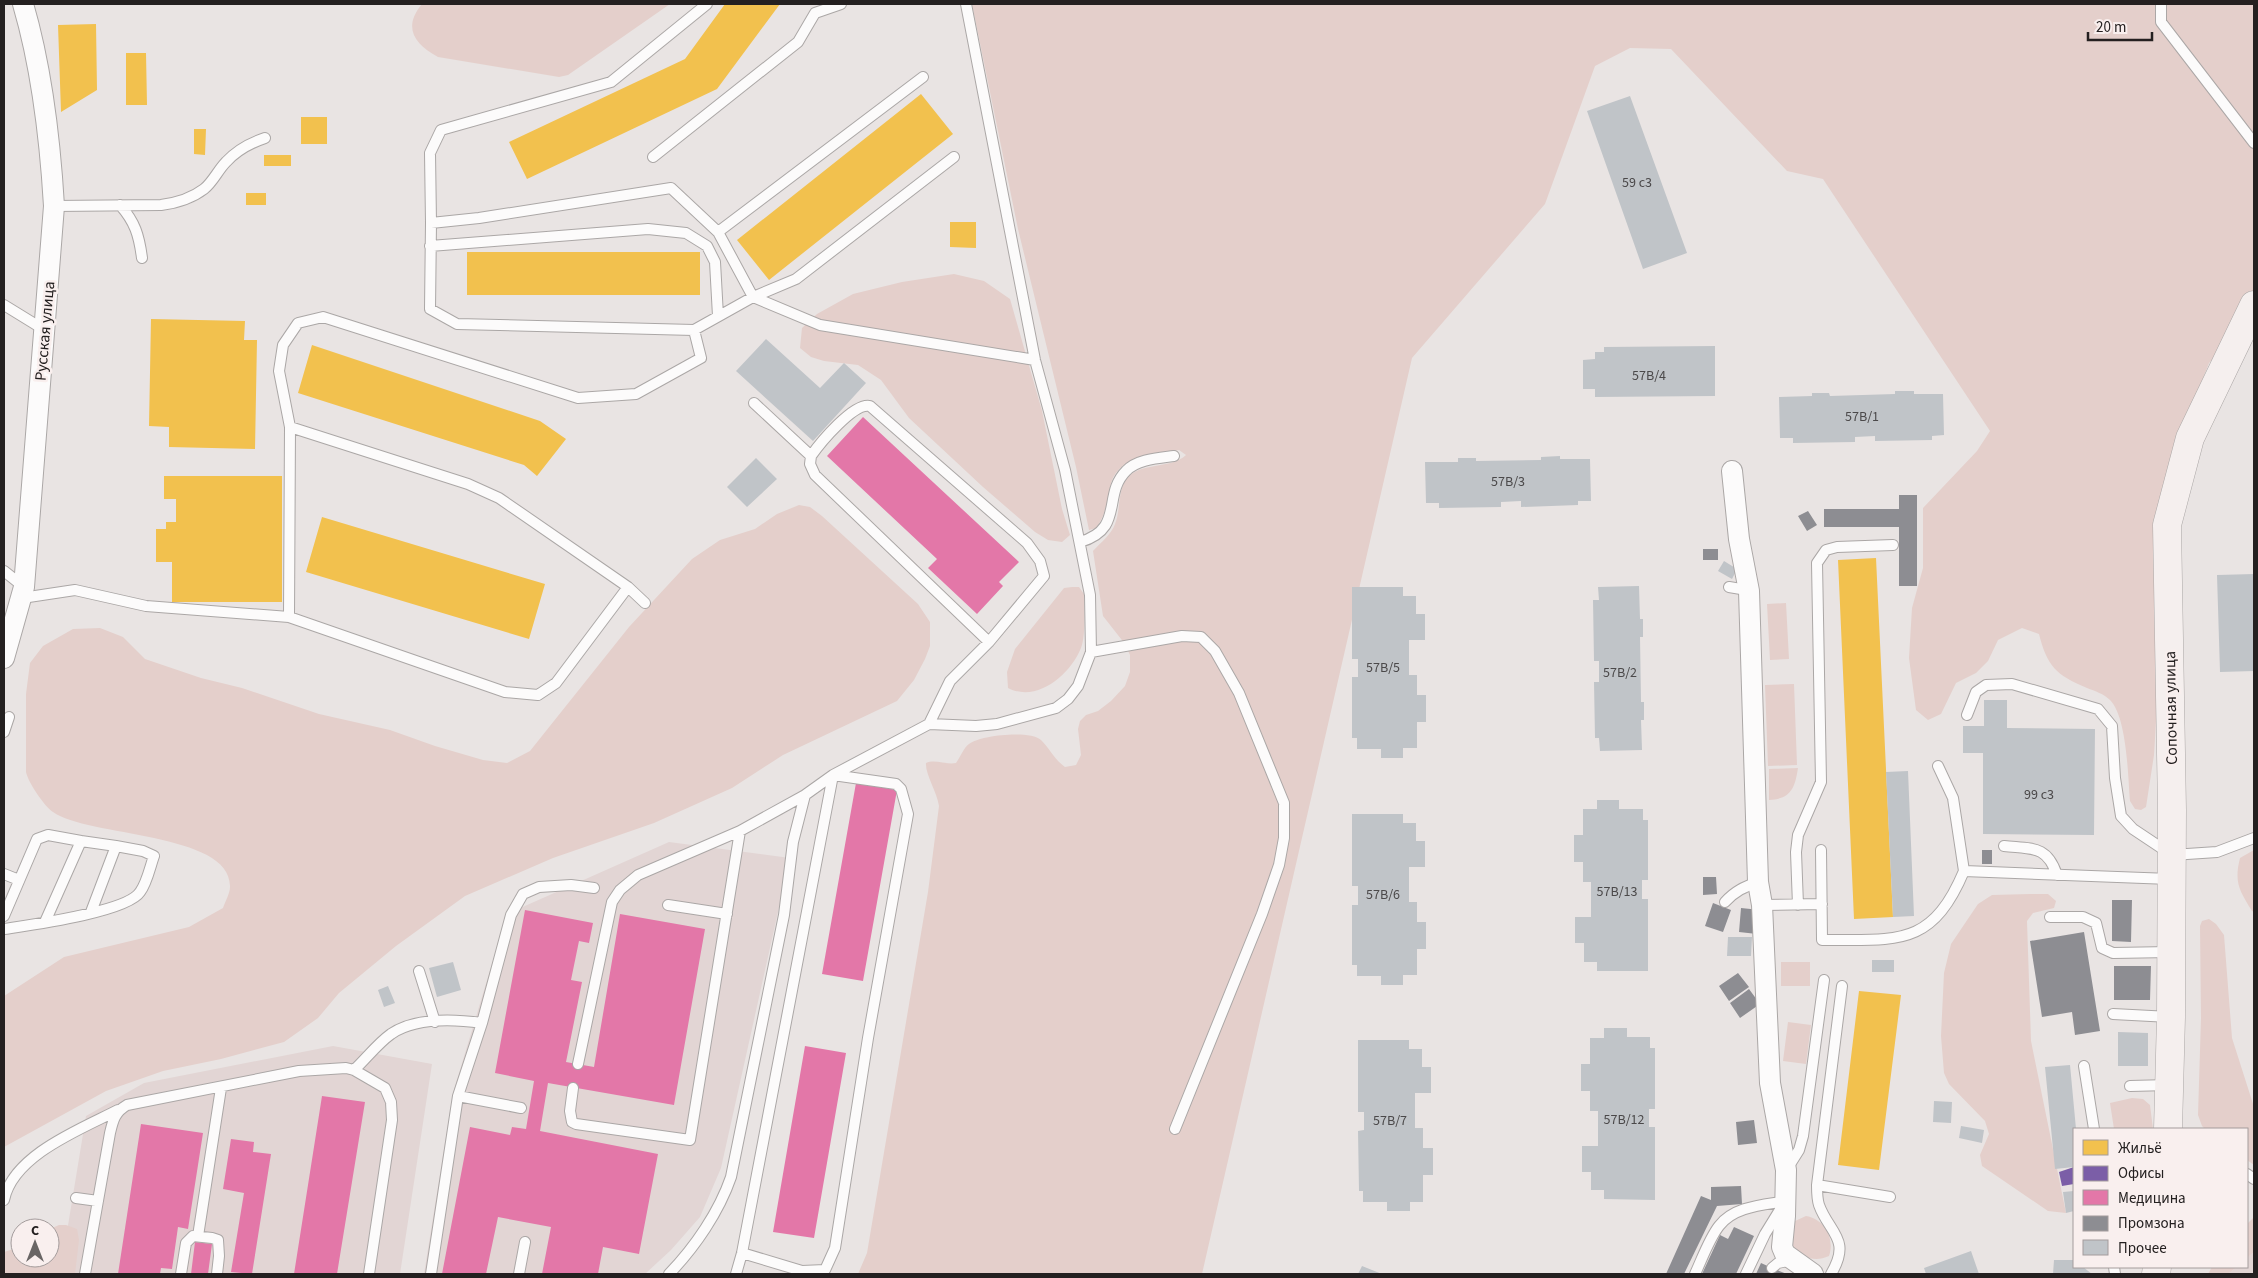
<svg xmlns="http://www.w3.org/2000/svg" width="2258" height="1278" font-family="'Source Sans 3',sans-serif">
	<rect width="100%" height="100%" fill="#e9e4e3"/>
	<path fill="#e2d5d4" d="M669,842L790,858L721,1168L700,1217L671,1250L645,1274H424L453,1093L507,914Z
		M333,1046L432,1064L400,1274H60L86,1116L144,1083Z
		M2254,1252V1274H2228L2237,1267H2247V1258Z"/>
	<path fill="#e4cfcb" d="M422,4H670L568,75L559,77L438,57C415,44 402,28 422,4Z
		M972,4H2254V322L2242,328L2209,363L2177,445L2153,540L2159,672L2154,755L2146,807L2141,810L2135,809L2130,801C2128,777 2127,717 2110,700C2104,694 2095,691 2087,688C2056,675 2047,666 2039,634L2022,628L1998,640L1988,661L1976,673L1956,683L1941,714L1928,720L1916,710L1909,658L1912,608L1923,568V508L1977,451L1990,431L1823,179L1787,171L1671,49L1630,48L1595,66L1545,204L1412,358L1202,1274H858L867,1253L928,892L939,806C937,792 925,774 926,763C935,759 946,765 956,763C960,758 964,747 969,744C981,735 1030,730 1041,740C1050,749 1054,759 1065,767L1076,765L1081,755L1078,729L1080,721L1086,715L1098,711L1111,701L1125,686L1130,672V655L1125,644L1103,616L1093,551C1101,542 1111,535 1115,524C1121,510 1117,487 1129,476C1145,462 1171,469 1186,455L1179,450C1153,454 1115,456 1110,488C1107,503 1105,516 1096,528L1089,530L1076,467L1018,229Z
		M954,274L984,281L1010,299L1042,411L1062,509L1070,535L1062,542L1048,540L1035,532L983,487L909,418L881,380L858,365L824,361L811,357L800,348L802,328L817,314L853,294L902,282Z
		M799,505L810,507L822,516L918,604L930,622V646L925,659L914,680L897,701L783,755L732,788L654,823L553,858L465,896L396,946L339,993L318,1018L284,1042L221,1059L163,1071L106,1091L4,1147V996L64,957L189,927L223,908C225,902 230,893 230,887C232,832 87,837 53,812C44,806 28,782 26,772V694L30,663L43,646L73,629L100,628L123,637L145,659L201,678L242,688L319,714L390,730L435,746L483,760L507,763L530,751L629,627L692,559L720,540L755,529L777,514Z
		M1072,587H1079L1084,594C1084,608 1086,636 1081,648C1070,675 1037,703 1008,688L1007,672L1015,649L1064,588Z
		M1786,603L1789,659L1770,660L1767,604Z
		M1794,684L1797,765L1768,766L1765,685Z
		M1798,768C1795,788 1791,799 1769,800V769Z
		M2254,850V912L2252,911C2239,890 2234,882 2240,858Z
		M2030,894H2048L2056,901L2054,908L2033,913L2027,921L2031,1041L2066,1213L2048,1211L1982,1166L1980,1155L1989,1134L1985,1121L1949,1084L1944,1073L1941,1036L1944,973L1951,944L1978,904L1992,895Z
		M2209,919L2216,924L2224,935L2232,1038L2254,1107V1165L2247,1160V1129H2205L2202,1126L2198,1115L2201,1018L2200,926L2202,921Z
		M1781,962H1810V986H1781Z
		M1788,1022L1811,1025L1806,1064L1783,1061Z
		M2132,1098L2143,1099L2150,1105L2153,1129H2114L2110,1103Z
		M1806,1216C1825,1219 1835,1239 1829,1256C1814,1263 1803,1257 1792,1247L1793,1222Z
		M2254,1217V1252L2247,1258V1224Z
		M59,1225H66L77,1229L79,1240L75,1274H4V1252L20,1247V1258H50V1229Z
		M2212,1267H2237L2228,1274H2208Z"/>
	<path fill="#f2c14e" d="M725,4H780L717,89L527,179L509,142L685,59Z
		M96,24L97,90L61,112L58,25Z
		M126,53H146L147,105H126Z
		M921,94L953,134L769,280L737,240Z
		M301,117H327V144H301Z
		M194,129H206L205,155L194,154Z
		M264,155H291V166H264Z
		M246,193H266V205H246Z
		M950,222H976V248L950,247Z
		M467,252H700V295H467Z
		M151,319L245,321L244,340H257L255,449L169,447V427L149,426Z
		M312,345L540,421L566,439L537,476L524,465L298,393Z
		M164,476H282V602H172V562H156V529H166V522H176V499H164Z
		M322,517L545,584L529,639L306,572Z
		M1876,558L1893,917L1854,919L1838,560Z
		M1859,991L1901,995L1879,1170L1838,1165Z"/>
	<path fill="#7b5ea7" d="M2074,1167V1184L2062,1186L2059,1172Z"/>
	<path fill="#e377a8" d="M863,417L1019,562L999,582L1003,586L977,614L928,568L937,559L827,456Z
		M856,783L897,790L863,981L822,974Z
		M525,910L593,923L589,943L579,941L571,980L582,982L566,1062L594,1067L620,914L705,929L674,1105L548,1083L540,1131L658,1154L639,1254L603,1247L598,1274H542L551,1227L498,1217L486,1274H442L470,1127L510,1135L512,1127L526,1129L534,1081L495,1073Z
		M805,1046L846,1053L814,1238L773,1232Z
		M322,1096L365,1102L337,1274H294Z
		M141,1124L203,1133L188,1229L178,1227L172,1269L161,1268L160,1274H118Z
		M231,1139L254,1142L253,1152L271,1154L252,1274L231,1272L244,1193L223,1189Z
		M195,1242L212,1244L208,1274H191Z"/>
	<path fill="#8d8d92" d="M1899,495H1917V586H1899V527H1824V509H1899Z
		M1808,511L1817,525L1807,531L1798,516Z
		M1703,549H1718V560H1703Z
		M1982,850H1992V864H1982Z
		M1703,877H1716L1717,894L1703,895Z
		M2112,900H2132L2131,942L2112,941Z
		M1713,903L1731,910L1723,932L1705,926Z
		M1741,908L1760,910L1757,934L1739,932Z
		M2084,932L2100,1031L2075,1035L2072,1012L2042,1017L2030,941Z
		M2114,966H2151L2150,1000H2114Z
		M1738,973L1749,987L1729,1001L1719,986Z
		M1749,989L1760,1004L1740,1018L1730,1003Z
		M1754,1120L1757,1143L1738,1145L1736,1122Z
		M1741,1186L1742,1204L1717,1206L1684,1274H1666L1701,1196L1711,1200V1187Z
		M1734,1227L1754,1236L1736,1274H1702L1720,1235L1728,1239Z
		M1761,1263L1772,1268L1787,1274H1756Z"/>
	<path fill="#c0c4c8" d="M1630,96L1687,253L1643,269L1587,111Z
		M766,339L820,388L844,363L866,383L813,441L736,371Z
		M1715,346V396L1595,397V389H1583V360L1595,359V352H1604V347Z
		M1895,391H1914V394H1943L1944,435L1932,436V440L1875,441V436L1855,437V442L1793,443V438H1780L1779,397L1812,396V393H1829L1830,396L1895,394Z
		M1560,456V459H1590L1591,501H1578V505L1521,507V501L1501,502V507L1439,508V503H1426L1425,462H1458V458H1476V461L1541,460V457Z
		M756,458L777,479L747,507L727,487Z
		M1724,561L1737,569L1732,579L1718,571Z
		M2254,574V671L2220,672L2217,575Z
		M1639,586L1640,619H1643V637H1640L1641,702H1644V720H1641L1642,750L1600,751L1599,738H1595L1594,682H1599V661H1594L1593,600H1599L1598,587Z
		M1352,587H1403V596H1416V614H1425V640H1409V675H1417V695H1426V722H1417V748H1403V758H1381V749H1357V738H1352V677H1358V659H1352Z
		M1984,700H2007V728L2095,729L2094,835L1983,834V753H1963V726H1984Z
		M1908,771L1914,916L1893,917L1886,772Z
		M1597,800H1619V809H1643V820H1648V880H1642V899H1648V971H1597V962H1584V943H1575V917H1591V882H1583V862H1574V835H1583V809H1597Z
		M1352,814H1403V823H1416V841H1425V867H1409V902H1417V922H1426V949H1417V975H1403V985H1381V976H1357V965H1352V905H1358V886H1352Z
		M1728,937H1752L1751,956H1727Z
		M1872,960H1894V972H1872Z
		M453,962L461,990L437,997L429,968Z
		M388,986L395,1003L384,1007L378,990Z
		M1604,1028H1627V1037H1650V1048H1655V1109H1649V1127H1655V1200L1604,1199V1190H1591V1172H1582V1146H1598V1111H1590V1091H1581V1064H1590V1038H1604Z
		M2118,1032L2148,1033V1066H2118Z
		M1358,1040H1409V1049H1422V1067H1431V1093H1415V1128H1423V1148H1433V1175H1423V1202H1410V1211H1387V1202H1363V1191H1359L1358,1131L1364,1130V1112H1358Z
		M2070,1065L2076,1129L2074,1167L2055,1169L2045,1067Z
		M1934,1101L1952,1102L1951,1123L1933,1122Z
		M1961,1126L1984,1130L1982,1143L1959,1138Z
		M2074,1191V1211L2066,1213L2063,1192Z
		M1971,1251L1979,1274H1926L1924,1268Z
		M2054,1260H2074V1267H2083L2092,1274H2053Z
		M1362,1266L1382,1274H1358Z"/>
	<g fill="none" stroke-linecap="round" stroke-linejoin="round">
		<g stroke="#aba7a6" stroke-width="12">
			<path id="lane" d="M2161,4V22L2254,143
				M653,157L798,42L815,13L841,4
				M954,157L796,279L753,297L694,330L457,324L430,309L431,223L479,218L671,188L718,232L753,297L820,325L1035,360
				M120,205C135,222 139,235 142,258
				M54,206L161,205C176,203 191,199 204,189C213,182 218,170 226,162C237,150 250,143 265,138
				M431,223L430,153L441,130L611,82L707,4
				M718,232L923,77
				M430,246L648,229L686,233L707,246L715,262L718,316
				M4,305L43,329
				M754,403L811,456
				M290,427L468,484L499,498L628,587L645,603
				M1080,542C1125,529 1102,495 1126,471C1137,459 1159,458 1174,456
				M4,571L24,587
				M1729,587L1747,590L1748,594
				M22,598L75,590L146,606L289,617L290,427L279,371L283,345L298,323L323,317L578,398L636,394L701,358L694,330
				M289,617L505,692L538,695L556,683L628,587
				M1091,652L1182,636L1201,637L1215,651L1239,693L1284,803V838L1279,865L1262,914L1175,1129
				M1967,715L1976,692L1986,685L2012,684L2098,709L2112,726L2115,778L2121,816L2133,829L2172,855L2217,852L2254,838
				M929,724L976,726L997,724L1056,708L1068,699L1078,686L1091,652L1090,595L1065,470L1035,360L966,4
				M4,732L9,717
				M1938,766L1953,798L1964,871
				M81,841L116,846
				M2004,846C2032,849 2047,845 2057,875
				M1821,850L1822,940C1896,939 1931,949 1964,871L2170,879
				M4,874L19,880
				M1725,902C1735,891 1744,887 1758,882
				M668,905L727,914
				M1762,905L1822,904
				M1798,905L1796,852L1798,835L1821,782L1817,563L1826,550L1837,547L1893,545
				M4,916L37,839L48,835L81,841L45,922
				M2050,917H2083L2096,923L2102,948L2113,953L2170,952
				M4,929C30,925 127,912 140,892C147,883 150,867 154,856L143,851L116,846L91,912
				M419,971L435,1022
				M2113,1014L2170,1017
				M578,1064L612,902L620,890L638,875L740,831L805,795
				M2084,1066L2094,1129
				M354,1070C366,1059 377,1044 391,1034C416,1017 453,1019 482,1023
				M2130,1086L2169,1085
				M573,1088L570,1111L572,1122L576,1124L690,1140L740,831
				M458,1096L521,1108
				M1787,1169L1799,1150L1803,1136L1824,980
				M2247,1174L2254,1179
				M1817,1185L1890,1197
				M76,1198L98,1201
				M4,1200C13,1155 81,1129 118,1110
				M198,1236L221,1088
				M2114,1267L2115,1274
				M1772,1268L1778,1263L1792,1260
				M85,1274L110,1133C113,1120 115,1112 127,1105L299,1071L346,1068L354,1070L385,1088L391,1102L392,1120L369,1274
				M181,1274L186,1243L193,1236L212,1238L218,1240L219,1256L217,1274
				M431,1274L458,1096L482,1023L511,915L523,894L539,887L571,885L594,888
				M519,1274L525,1242
				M669,1274C695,1247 719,1212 731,1177L784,915L793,842L805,795L833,775L929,724L950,681L989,642L1044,576L1040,561L1027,543L870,406C854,402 820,443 811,456L810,464L815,475L989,642
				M736,1274L742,1253L833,775L896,784L901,789L908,814L868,1038L835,1248L825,1270L802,1271L742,1253
				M1695,1274C1702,1259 1709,1239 1719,1226C1734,1206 1764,1205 1786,1201
				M1746,1274L1765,1234L1781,1208
				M1831,1274C1852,1239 1829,1233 1819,1205C1817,1199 1817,1191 1817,1185L1842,986"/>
		</g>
		<g stroke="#aba7a6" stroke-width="22">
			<path id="street" d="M1732,471L1739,539L1749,591L1758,882L1762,905L1770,1083L1786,1170L1785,1216L1782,1247L1785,1254L1813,1274
				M4,658L24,587L54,206C50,138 42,69 23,4"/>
		</g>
		<g stroke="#aba7a6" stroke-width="29">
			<path id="secondary" d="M2168,1129L2171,1017L2172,810L2167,525L2190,438L2254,305
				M2156,1274L2157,1267"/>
		</g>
		<use href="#lane" stroke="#fcfbfb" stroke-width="10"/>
		<use href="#street" stroke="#fcfbfb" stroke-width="20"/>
		<use href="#secondary" stroke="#f5efee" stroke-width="28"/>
	</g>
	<g text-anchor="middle" stroke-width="5" stroke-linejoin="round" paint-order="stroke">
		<g font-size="14" fill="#4b494a">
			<text x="1637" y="187">59 с3</text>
			<text x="1649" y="380">57В/4</text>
			<text x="1862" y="421">57В/1</text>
			<text x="1508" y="486">57В/3</text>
			<text x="1383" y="672">57В/5</text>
			<text x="1620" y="677">57В/2</text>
			<text x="2039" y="799">99 с3</text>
			<text x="1617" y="896">57В/13</text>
			<text x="1383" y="899">57В/6</text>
			<text x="1624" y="1124">57В/12</text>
			<text x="1390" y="1125">57В/7</text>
		</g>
		<g font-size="16" fill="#242020" stroke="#f9efee">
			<text transform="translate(44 331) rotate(-85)" y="6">Русская улица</text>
			<text transform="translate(2170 708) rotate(-91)" y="6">Сопочная улица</text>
		</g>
	</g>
	<rect width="2258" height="1278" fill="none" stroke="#242020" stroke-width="10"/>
	<rect x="2073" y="1128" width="175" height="140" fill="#f9efee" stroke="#a49c9c"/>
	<rect x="2083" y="1140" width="25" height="15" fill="#f2c14e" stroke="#a49c9c"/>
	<text x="2118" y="1153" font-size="15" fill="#242020">Жильё</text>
	<rect x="2083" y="1166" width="25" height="15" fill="#7b5ea7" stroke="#a49c9c"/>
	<text x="2118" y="1178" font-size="15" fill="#242020">Офисы</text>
	<rect x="2083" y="1190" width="25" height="15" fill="#e377a8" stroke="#a49c9c"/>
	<text x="2118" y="1203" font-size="15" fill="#242020">Медицина</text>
	<rect x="2083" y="1216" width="25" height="15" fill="#8d8d92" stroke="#a49c9c"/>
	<text x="2118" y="1228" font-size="15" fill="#242020">Промзона</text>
	<rect x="2083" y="1240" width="25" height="15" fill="#c0c4c8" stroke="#a49c9c"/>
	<text x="2118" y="1253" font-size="15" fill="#242020">Прочее</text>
	<g transform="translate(35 1243)"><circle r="24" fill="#f9efee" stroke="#a49c9c"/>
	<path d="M0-4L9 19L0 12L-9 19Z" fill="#696564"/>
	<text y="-8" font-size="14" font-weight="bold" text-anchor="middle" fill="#242020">С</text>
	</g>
	<path d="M2088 32v8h64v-8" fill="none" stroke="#242020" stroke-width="2.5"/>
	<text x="2096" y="32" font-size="15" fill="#242020" stroke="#f9efee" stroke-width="4" paint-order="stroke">20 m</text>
</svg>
